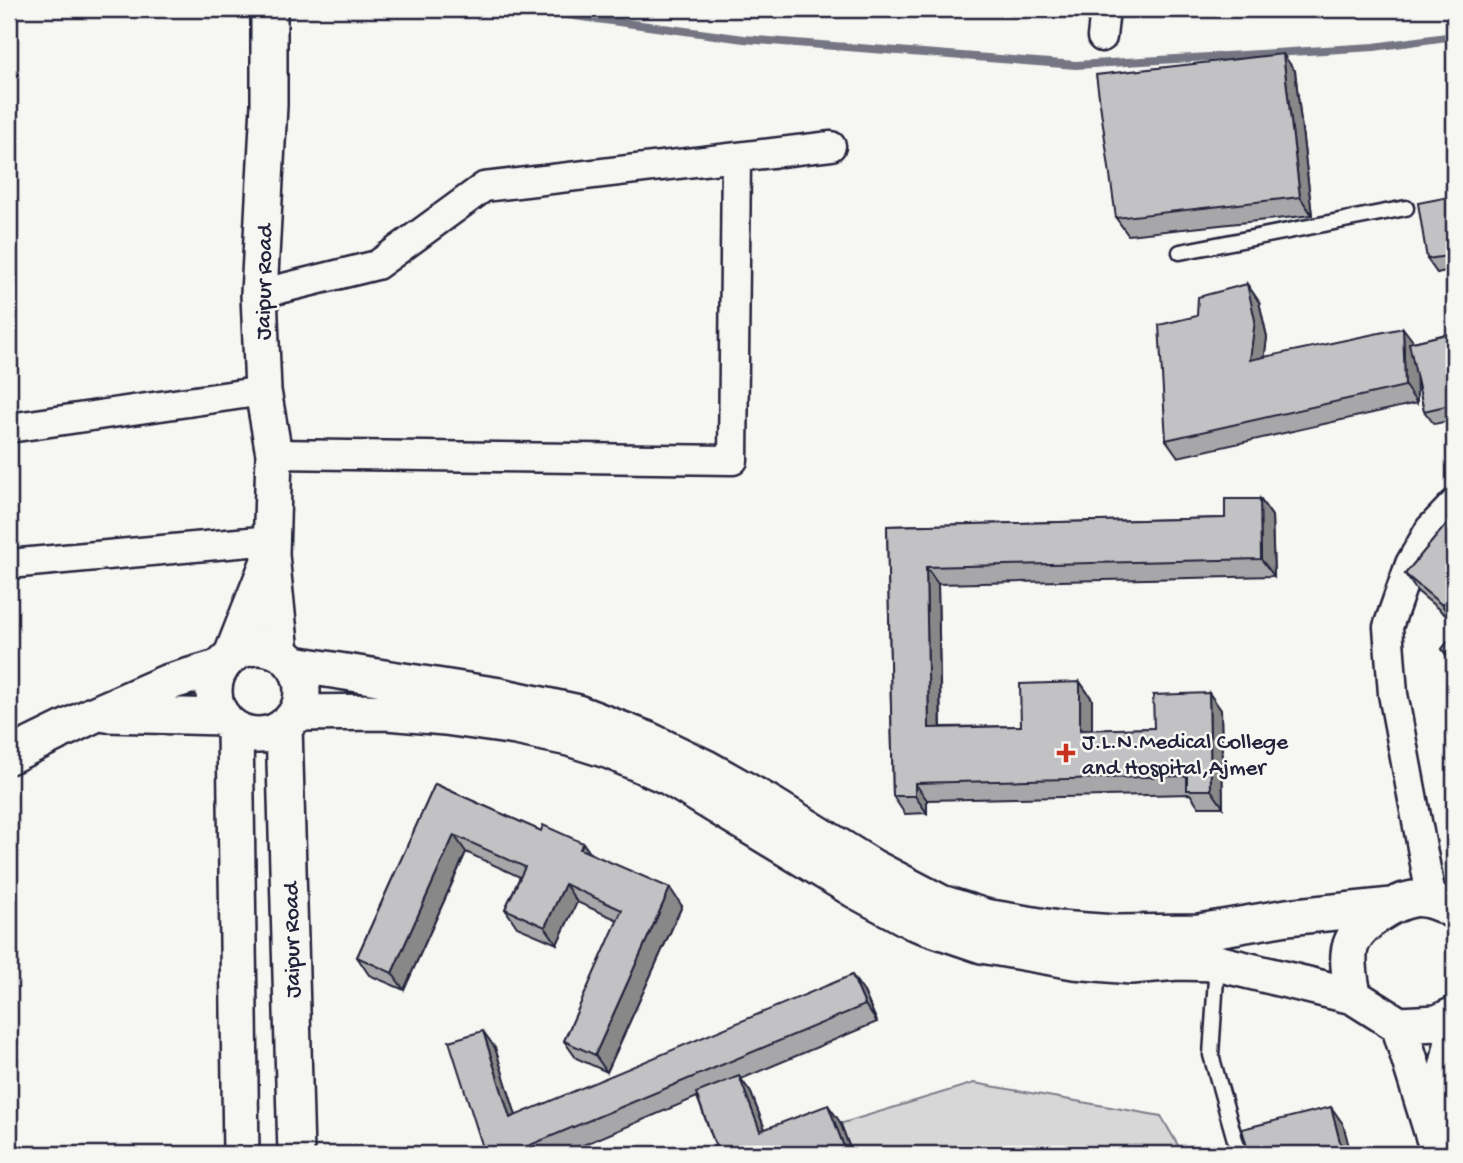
<svg xmlns="http://www.w3.org/2000/svg" width="1463" height="1163" font-family="'Gochi Hand',sans-serif">
	<rect width="100%" height="100%" fill="#f6f6f2"/>
	<filter id="ink" filterUnits="userSpaceOnUse"><feTurbulence type="fractalNoise" baseFrequency=".0143" numOctaves="2"/><feDisplacementMap in="SourceGraphic" scale="14" xChannelSelector="R" yChannelSelector="G"/><feConvolveMatrix kernelMatrix="1 2 1 2 8 2 1 2 1" color-interpolation-filters="sRGB"/></filter>
	<g filter="url(#ink)">
		<path fill="#d7d7d7" stroke="#7c7c89" stroke-width="2" d="M974,1083L1161,1116L1183,1154H741Z"/>
		<g fill="none" stroke-linecap="round" stroke-linejoin="round">
			<path stroke="#757583" stroke-width="8" d="M523,9L744,39L1076,65L1374,47L1454,36"/>
			<g stroke="#22223b" stroke-width="19">
				<path id="service" d="M1180,252L1406,208
					M1217,963L1211,1055L1239,1154"/>
			</g>
			<g stroke="#22223b" stroke-width="33">
				<path id="minor" d="M1102,37L1105,9
					M259,294L377,265L484,187L831,146
					M9,428L263,391
					M274,454L733,460L736,157
					M9,564L271,540
					M1432,901L1393,694L1388,627L1410,564L1430,529L1454,504"/>
			</g>
			<g stroke="#22223b" stroke-width="40">
				<path id="tertiary" d="M269,9V105L259,294L263,391L274,454L271,555L281,652
					M214 691a44 44 0 1 1 88 0a44 44 0 1 1-88 0Z
					M232,655L269,561
					M294,664L500,696L575,712L646,739L706,768L770,804L872,867L941,903L985,917L1058,929L1115,933L1199,932L1287,917L1392,906
					M296,713L387,712L445,717L516,727L569,738L610,751L669,777L855,890L914,922L982,945L1074,961L1131,966L1178,962L1217,963L1353,996
					M106,714L223,717
					M284,726L296,1154
					M235,729L241,1154
					M9,756L95,714L166,683L221,667
					M1454,911C1444,904 1425,897 1413,899C1394,902 1360,923 1352,942C1345,957 1351,980 1353,996L1399,1025L1437,1023L1454,1015
					M1399,1025L1439,1154
					M1433,1130L1454,1037"/>
			</g>
			<use href="#service" stroke="#f6f6f2" stroke-width="14"/>
			<use href="#minor" stroke="#f6f6f2" stroke-width="28"/>
			<use href="#tertiary" stroke="#f6f6f2" stroke-width="35"/>
		</g>
		<path fill="#a7a7a9" stroke="#22223b" stroke-width="2" d="M1295,71L1312,215L1128,235L1116,218Z
			M1454,196V269L1437,273L1427,259Z
			M1247,284L1259,302L1267,337L1264,357L1413,342L1451,333L1454,338V420L1434,424L1424,411L1416,376L1417,403L1178,457L1166,440L1197,316Z
			M1260,499L1272,516L1274,576L938,584L941,727L1021,726L1080,682L1092,699V730L1154,728L1209,693L1221,710L1223,807H1199L1190,794L927,800V813L905,814L893,796L887,526L1225,518Z
			M1454,515V622L1417,591L1405,574Z
			M1454,634V667L1442,649Z
			M435,784L541,831L583,843L590,853L682,906L607,1072L576,1058L564,1041L618,920L577,902L557,944L517,927L505,909L520,877L466,852L404,990L369,975L357,957Z
			M864,992L877,1022L741,1079L751,1093L765,1129L840,1122L852,1154H698L716,1147L697,1097L562,1154H485L495,1048L516,1116Z"/>
		<path fill="#888889" stroke="#22223b" stroke-width="2" d="M1283,54L1295,71L1312,215L1300,197Z
			M1247,284L1259,302L1267,337L1262,378L1250,360Z
			M1403,328L1416,345L1417,403L1405,386Z
			M1260,499L1272,516L1274,576L1261,559Z
			M926,567L938,584L941,745L929,728Z
			M1453,593L1454,595V622L1442,605Z
			M1080,682L1092,699V747L1080,730Z
			M1209,693L1221,710L1223,807L1211,790Z
			M915,783L927,800V813L915,796Z
			M454,835L466,852L404,990L392,973Z
			M583,843L595,860L580,849Z
			M565,884L577,902L557,944L545,927Z
			M670,888L682,906L607,1072L595,1055Z
			M852,975L864,992L877,1022L865,1005Z
			M483,1031L495,1048L522,1135L510,1118Z
			M739,1076L751,1093L772,1148L760,1131Z
			M828,1105L840,1122L852,1154H849L844,1147Z
			M1331,1107L1343,1124L1351,1154H1343Z"/>
		<path fill="#c2c2c4" stroke="#22223b" stroke-width="2" d="M1283,54L1300,197L1116,218L1096,75Z
			M1454,196V255L1427,259L1418,203Z
			M1247,284L1255,320L1250,360L1403,328L1405,386L1166,440L1159,325L1197,316L1198,297Z
			M1451,333L1454,347V404L1424,411L1409,343Z
			M1225,499H1260L1261,559L926,567L929,728L1021,726L1020,684L1080,682V730L1154,728L1153,695L1209,693L1211,790H1187V776L915,783V796H893L887,526L1225,518Z
			M1454,515V594L1453,593L1442,605L1405,574Z
			M1454,634V660L1442,649Z
			M435,784L541,831L543,825L583,843L580,849L670,888L595,1055L564,1041L622,910L565,884L545,927L505,909L525,867L454,835L392,973L357,957Z
			M852,975L865,1005L509,1154H485L449,1041L483,1031L510,1118Z
			M739,1076L760,1131L828,1105L844,1147L825,1154H698L716,1147L696,1093Z
			M1331,1107L1343,1154H1249L1242,1129Z"/>
	</g>
	<path fill="#c8321e" stroke="#f6f6f2" stroke-width="2.5" d="M1062.5 742.5h7v7h7v7h-7v7h-7v-7h-7v-7h7z"/>
	<g text-anchor="middle" stroke-width="5" stroke-linejoin="round" paint-order="stroke">
		<g font-size="23" fill="#22223b" stroke="#f6f6f2">
			<text transform="translate(262 282) rotate(-89)" y="8">Jaipur Road</text>
			<text transform="translate(290 940) rotate(-91)" y="8">Jaipur Road</text>
		</g>
		<g font-size="23" fill="#22223b" stroke="#f6f6f2" text-anchor="start">
			<text x="1082" y="748">J.L.N.Medical College<tspan x="1082" dy="26">and Hospital,Ajmer</tspan></text>
		</g>
	</g>
	<rect width="1463" height="1163" fill="none" stroke="#f6f6f2" stroke-width="35"/>
	<rect x="18" y="18" width="1428" height="1128" fill="none" stroke="#22223b" stroke-width="2.5" filter="url(#ink)"/>
</svg>
